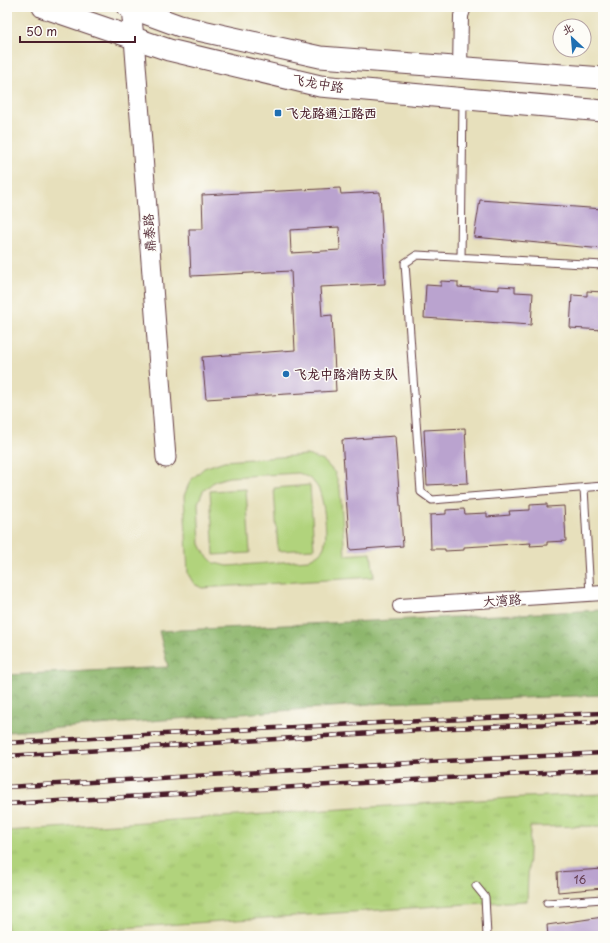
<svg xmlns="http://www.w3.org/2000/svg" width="610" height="943" font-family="'Playpen Sans','LXGW WenKai TC',sans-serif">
	<defs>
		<pattern id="forest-crowns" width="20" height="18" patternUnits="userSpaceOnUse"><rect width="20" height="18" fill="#8cb56b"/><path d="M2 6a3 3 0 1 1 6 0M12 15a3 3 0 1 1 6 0" fill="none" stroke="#749358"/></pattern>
		<pattern id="park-tufts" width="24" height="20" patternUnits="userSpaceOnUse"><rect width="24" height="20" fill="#b1d37b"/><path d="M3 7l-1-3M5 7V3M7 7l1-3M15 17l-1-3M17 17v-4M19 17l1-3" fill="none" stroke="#9ab56a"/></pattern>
	</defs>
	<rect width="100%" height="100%" fill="#fdfcf7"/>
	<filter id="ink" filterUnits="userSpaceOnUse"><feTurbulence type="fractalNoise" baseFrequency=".025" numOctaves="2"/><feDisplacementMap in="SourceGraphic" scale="8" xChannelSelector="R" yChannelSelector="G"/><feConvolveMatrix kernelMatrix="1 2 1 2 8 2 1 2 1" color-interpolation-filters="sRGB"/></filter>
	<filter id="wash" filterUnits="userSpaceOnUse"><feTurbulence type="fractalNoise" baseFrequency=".012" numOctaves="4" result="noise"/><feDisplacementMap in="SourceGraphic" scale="16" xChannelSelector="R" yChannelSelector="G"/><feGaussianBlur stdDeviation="0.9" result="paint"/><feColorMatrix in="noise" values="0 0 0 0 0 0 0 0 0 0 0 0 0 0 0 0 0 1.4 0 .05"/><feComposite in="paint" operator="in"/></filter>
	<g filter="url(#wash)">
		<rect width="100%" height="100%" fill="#e7e0bc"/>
		<path fill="url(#forest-crowns)" stroke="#6b6a4b" d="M603,610V695L384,703L7,732V675L168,667L159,631Z"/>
		<path fill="url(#park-tufts)" stroke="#7e7953" d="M603,794V826L530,827L527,901L467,904L7,936V831L525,797Z"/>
		<path fill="#b1d37b" stroke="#7e7953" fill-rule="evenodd" d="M307,455L324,461L335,473L340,489L345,555L371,553L374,577L202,588L194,584L188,574L184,496L190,481L204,468L224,461ZM299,473C307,477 313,479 318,488C324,499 329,539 323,549C319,555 313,557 308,560L228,566L214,563L205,554L200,544L198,503L203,491L215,481L229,477Z
			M310,485L314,549L278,551L274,488Z
			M246,489L250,553L214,555L210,491Z"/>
		<g id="blocks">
			<path fill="#baa3cf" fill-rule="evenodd" d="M340,188L341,194L380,192L385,284L320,287L322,316L332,315L336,391L206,399L202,357L295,350L291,271L191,276L189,229H203L202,195ZM339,227L340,250L291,253L290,230Z
				M480,200L603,209V249L474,237Z
				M441,281L458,282V287L499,290V286L515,287V292L533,293L531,325L424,318L426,285L441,286Z
				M587,291L603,292V330L570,328L572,295L587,296Z
				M465,428L468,483L427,485L424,430Z
				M395,436L403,546L350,550L342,440Z
				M547,504V507L564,506L566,541L547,542V545L530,546L531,543L464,547V550L445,551V549H431L430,515L446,514V510L464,509L465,514L487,513V517L510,515L509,511L530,510V505Z
				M603,869V888L558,892L557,872Z
				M603,917V936H548L547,925Z"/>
		</g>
	</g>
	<g filter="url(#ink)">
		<use href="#blocks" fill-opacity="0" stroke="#623c41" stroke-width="1"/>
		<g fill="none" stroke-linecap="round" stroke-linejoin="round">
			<g stroke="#623c41" stroke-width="9">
				<path id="lane" d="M461,258L463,100
					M603,265L417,255L405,263L421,492L432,500L603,486
					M584,488L590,594
					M476,886L485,897L487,936
					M547,903L603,899"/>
			</g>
			<g stroke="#623c41" stroke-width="16">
				<path id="street" d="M460,68L461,16L464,7
					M400,606L603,593"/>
			</g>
			<g stroke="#623c41" stroke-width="21">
				<path id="secondary" d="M131,8L134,38L166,458"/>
			</g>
			<g stroke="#623c41" stroke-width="23">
				<path id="primary" d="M43,7L169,50L320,86L603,111
					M128,7L180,26L320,57L603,78"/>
			</g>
			<use href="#lane" stroke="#fff" stroke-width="7"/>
			<use href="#street" stroke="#fff" stroke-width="14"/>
			<use href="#secondary" stroke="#fff" stroke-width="19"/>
			<use href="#primary" stroke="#fff" stroke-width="21"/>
			<g stroke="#4a1f2b" stroke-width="4.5">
				<path id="rail" d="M7,743C206,731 404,721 603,713
					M7,756L452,728L603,722
					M7,787L445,761L603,753
					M7,804L446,778L603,770"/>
			</g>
			<use href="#rail" stroke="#fdfcf7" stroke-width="3" stroke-dasharray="9" stroke-linecap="butt"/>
		</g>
	</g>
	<g fill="#1f6fb2" stroke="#fdfcf7" stroke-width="1.5">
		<rect x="274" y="109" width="8" height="8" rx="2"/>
		<circle cx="286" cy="374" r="4"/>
	</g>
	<g text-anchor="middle" stroke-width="3" stroke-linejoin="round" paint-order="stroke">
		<g font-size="11" fill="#664054">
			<text x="580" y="884">16</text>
		</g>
		<g font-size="13" fill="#4a1f2b" stroke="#fdfcf7">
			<text transform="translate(318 83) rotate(10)" y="5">飞龙中路</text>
			<text transform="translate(149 233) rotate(-94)" y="5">鼎泰路</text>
			<text transform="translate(502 600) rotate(-4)" y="5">大湾路</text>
		</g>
		<g font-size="13" font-weight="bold" fill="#4a1f2b" stroke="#fdfcf7" text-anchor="start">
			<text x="286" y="118">飞龙路通江路西</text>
			<text x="294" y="379">飞龙中路消防支队</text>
		</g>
	</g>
	<rect width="610" height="943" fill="none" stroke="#fdfcf7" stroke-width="24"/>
	<g transform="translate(572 38) rotate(334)"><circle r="19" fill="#fdfcf7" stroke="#b5a4a5"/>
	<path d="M0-3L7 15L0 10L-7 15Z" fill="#1f6fb2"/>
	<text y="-6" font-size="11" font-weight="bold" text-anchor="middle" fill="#4a1f2b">北</text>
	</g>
	<path d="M20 36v6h115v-6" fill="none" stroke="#4a1f2b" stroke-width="2"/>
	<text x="26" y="36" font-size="12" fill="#4a1f2b" stroke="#fdfcf7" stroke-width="3" paint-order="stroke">50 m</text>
</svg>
